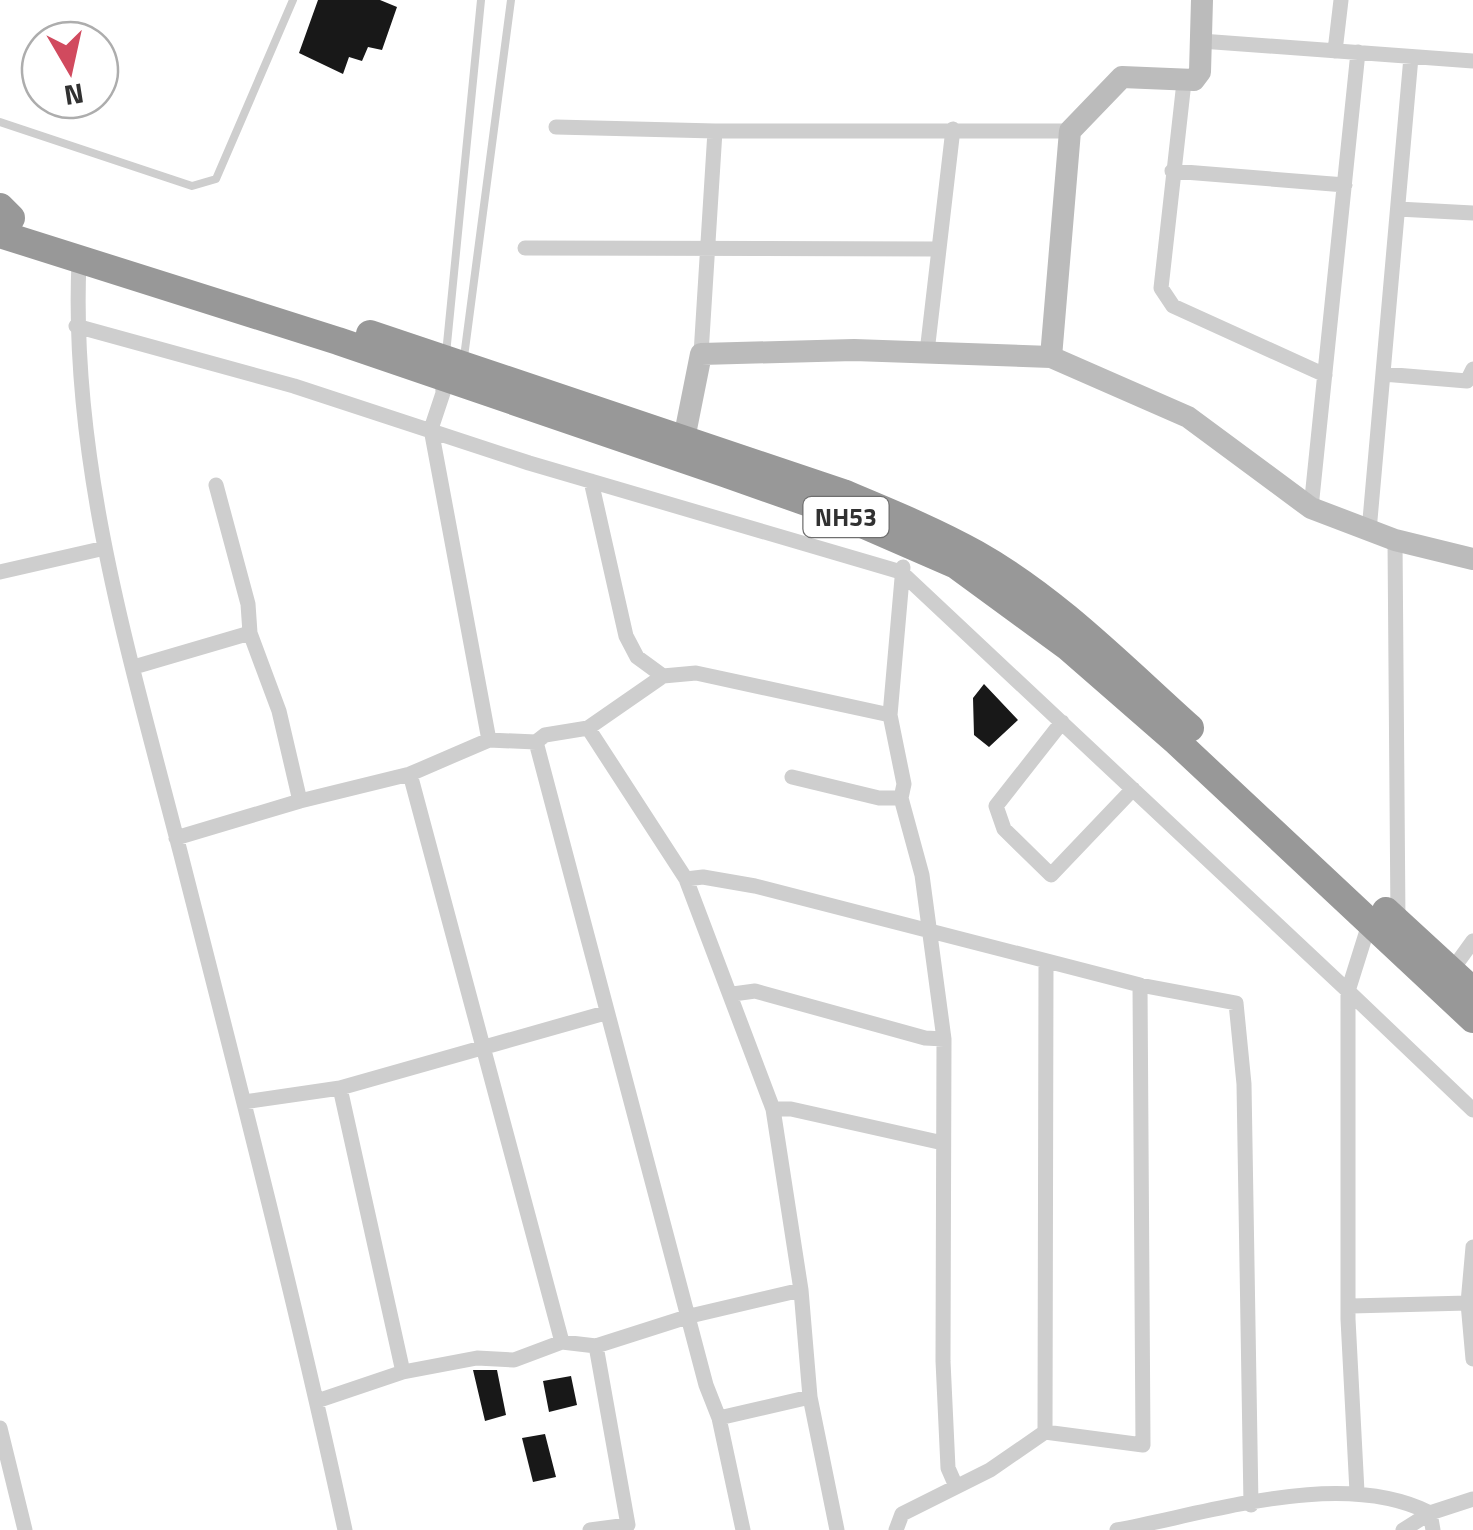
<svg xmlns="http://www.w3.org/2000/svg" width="1473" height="1530" font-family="'Titillium Web',sans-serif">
	<rect width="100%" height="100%" fill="#fff"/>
	<path fill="#181818" d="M318,0H380L397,7L382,50L368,47L362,61L349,57L343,74L299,53Z
		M984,684L1018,720L989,747L974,735L973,698Z
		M473,1370H497L506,1415L485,1421Z
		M571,1376L577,1405L549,1412L543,1381Z
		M545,1434L556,1477L533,1482L522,1438Z"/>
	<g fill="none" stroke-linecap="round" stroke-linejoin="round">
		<path stroke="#cecece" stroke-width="8" d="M0,122L192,186L216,179L293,0
			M446,354L481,0
			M464,357L511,0"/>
		<path stroke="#cecece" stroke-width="15" d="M1201,41L1473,61
			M1335,51L1341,0
			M1184,82L1161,288L1173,306L1325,375
			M556,127L715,131
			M1172,171L1345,185
			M1398,209L1473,213
			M525,248L936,249
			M79,262C70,465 131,660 181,855C238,1079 296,1303 345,1530
			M76,326L294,386L529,463L901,572L1348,991V1319L1357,1492
			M927,352L953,129
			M701,354L715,131H1070
			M442,372L443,393L431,429L489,740
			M1383,374L1467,381L1473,369
			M591,481L626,636L637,657L663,676L696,673L890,715
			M216,485L248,604L250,633L279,711L300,801
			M1311,508L1358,52
			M1369,531L1411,57
			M1395,540L1398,922
			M903,567L890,715L904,784L901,798L922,875L944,1039L943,1361L948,1468L955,1484
			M0,572L105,548
			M134,667L250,633
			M1062,722L996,806L1004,829L1051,875L1133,789
			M588,728L686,879L773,1109L801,1290L810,1397L837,1530
			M536,742L706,1385L719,1418L743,1530
			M410,774L562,1342
			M792,777L879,798H901
			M176,838L300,801L410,774L489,740L536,742L545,735L588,728L663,676
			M686,879L703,877L755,886L1140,985L1236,1003L1244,1084L1251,1505
			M1370,921L1348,991L1473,1110
			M1452,970L1473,941
			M733,994L755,991L925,1038L944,1039
			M340,1088L403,1372
			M244,1102L340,1088L605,1013
			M773,1109H791L943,1143
			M1473,1247L1468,1303L1473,1359
			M1351,1306L1468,1303
			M317,1401L403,1372L477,1358L514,1360L562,1342L596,1346L690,1316L801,1290
			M719,1418L810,1397
			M0,1428L25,1530
			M1045,1432L1046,962
			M590,1530L628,1525L596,1346
			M896,1530L902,1514L990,1470L1045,1432L1143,1445L1140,985
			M1117,1530C1210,1513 1342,1468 1430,1513L1433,1530
			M1403,1530L1430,1513L1473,1499"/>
		<path stroke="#bbb" stroke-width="22" d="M1051,357L1070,131L1122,77L1194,80L1200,72L1202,0
			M684,439L701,354L854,350L1051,357L1188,417L1311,508L1395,540L1473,559"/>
		<path stroke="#989898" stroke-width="28" d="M0,207L11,218
			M0,234L338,341L724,473L832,511L956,565L1068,647L1177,742L1473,1019
			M370,334L843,493C888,512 933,530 976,554C1056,599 1122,667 1190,728
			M1386,911L1473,991"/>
	</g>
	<g text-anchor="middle" stroke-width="10" stroke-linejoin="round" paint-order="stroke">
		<rect fill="#fff" stroke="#6f6f6f" stroke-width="2.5" x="803.5" y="497" width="85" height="40" rx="8"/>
		<g font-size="25" font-weight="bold" fill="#313131">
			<text x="846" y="526">NH53</text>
		</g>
	</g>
	<g transform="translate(70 70) rotate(171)"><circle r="48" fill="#ffffff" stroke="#adadad" stroke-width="2.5"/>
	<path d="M0-8L18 38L0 25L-18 38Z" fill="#d14a5e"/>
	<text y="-15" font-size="28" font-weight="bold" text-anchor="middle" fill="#313131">N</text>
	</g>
</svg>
